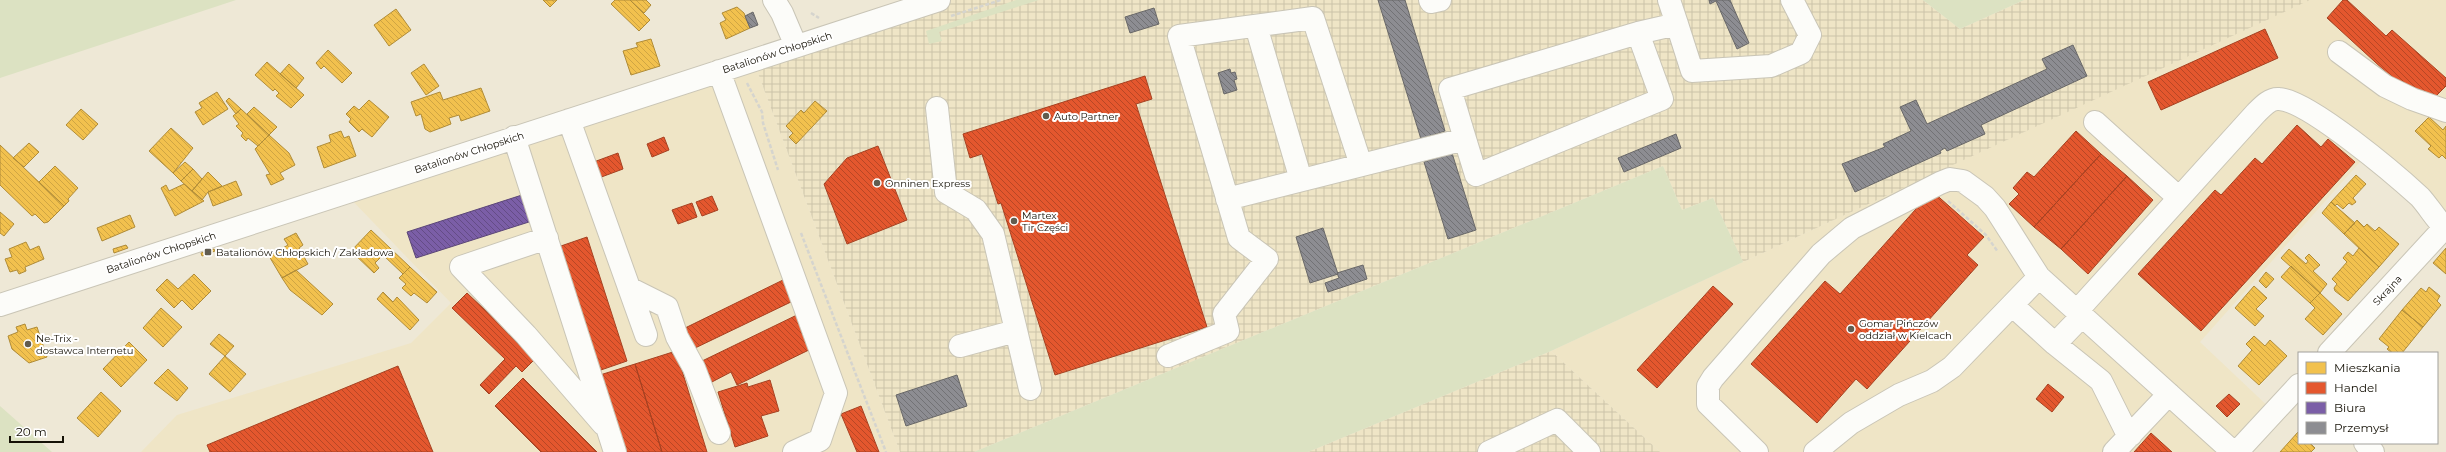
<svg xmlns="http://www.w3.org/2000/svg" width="2446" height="452" font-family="Montserrat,sans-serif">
	<defs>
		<pattern id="industrial-grid" width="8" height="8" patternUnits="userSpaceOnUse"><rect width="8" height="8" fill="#efe5c6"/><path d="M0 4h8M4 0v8" fill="none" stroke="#ccc3a9"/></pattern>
		<pattern id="homes-back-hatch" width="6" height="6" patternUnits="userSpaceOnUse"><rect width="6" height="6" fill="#f2c14e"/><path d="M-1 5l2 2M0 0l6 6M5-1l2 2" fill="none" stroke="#cfa543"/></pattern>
		<pattern id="shops-back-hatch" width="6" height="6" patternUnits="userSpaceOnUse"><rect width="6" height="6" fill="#e4572e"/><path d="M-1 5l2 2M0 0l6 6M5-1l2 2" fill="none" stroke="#b84725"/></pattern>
		<pattern id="offices-back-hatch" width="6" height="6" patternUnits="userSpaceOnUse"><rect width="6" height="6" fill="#7b5ea7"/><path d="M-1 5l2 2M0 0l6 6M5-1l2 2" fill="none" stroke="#644c86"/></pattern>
		<pattern id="industry-back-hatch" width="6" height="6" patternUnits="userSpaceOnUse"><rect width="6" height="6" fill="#8d8d92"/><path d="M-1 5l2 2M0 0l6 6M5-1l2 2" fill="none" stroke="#727275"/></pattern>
	</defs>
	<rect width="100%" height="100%" fill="#eee8d6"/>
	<path fill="#efe5c6" d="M2308,0H2446V226L2368,153L2200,342L2274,412L2237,452H1660L1551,351Z
		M753,60L900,452H141L177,415L411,343L451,303L344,192Z"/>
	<path fill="url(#industrial-grid)" d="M939,0H1923L1960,29L2024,0H2310L1743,262L1713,198L1682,210L1663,166L974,452H900L753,60Z
		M1551,351L1660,452H1308Z"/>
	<path fill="#dce2c2" d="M0,0H236L0,78Z
		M1016,0H1039L939,32L942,41L929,44L926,31Z
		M1923,0H2024L1960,29Z
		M1663,166L1682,210L1713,198L1743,262L1551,351L1308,452H974Z
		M0,406L52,452H0Z"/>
	<path fill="url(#homes-back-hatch)" stroke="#b08c38" d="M543,0H557L550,7Z
		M615,0H630L650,20L639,31L611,4Z
		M630,0H646L651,5L644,13Z
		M737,7L744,13L750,28L726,39L720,23L726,20L722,13Z
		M396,9L411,30L389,46L374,25Z
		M651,39L660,66L631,75L623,51L638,47L636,43Z
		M328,50L352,73L342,83L324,66L321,69L316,63Z
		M267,62L304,95L291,108L276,96L279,93L275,89L273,91L255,75Z
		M289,64L304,78L296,88L280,74Z
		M424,64L439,86L426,95L411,73Z
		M481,88L490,111L461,121L459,115L449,118L451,124L430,132L425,129L421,114L416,116L411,102L440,92L443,100Z
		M217,92L228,109L203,125L195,112L202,108L199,103Z
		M229,98L241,109L236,114L226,101Z
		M369,100L389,117L372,137L362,129L359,132L349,122L351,119L346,114L354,106L359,110Z
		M815,101L827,111L796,144L789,137L793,133L786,126L801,110L804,113Z
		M254,107L277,127L269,135L247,114Z
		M81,109L98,124L83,140L66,125Z
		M241,109L269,135L258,146L248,138L246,141L241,136L243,133L236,126L239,124L233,116Z
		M2429,117L2443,130L2446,126V159L2442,155L2439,158L2428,149L2431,146L2415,131Z
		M171,128L193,148L173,173L149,151Z
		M341,131L344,138L349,136L356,156L324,168L317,147L331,142L329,135Z
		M269,135L289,153L295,165L280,173L284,179L271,185L266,175L270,174L255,149Z
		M29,143L39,152L24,167L13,158Z
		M0,145L64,206L48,222L44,223L35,214L32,216L0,185Z
		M185,162L193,169L181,181L173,173Z
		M55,166L78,188L68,199L69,201L64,206L39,182Z
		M193,169L202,179L192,191L181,181Z
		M208,172L222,186L208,192L202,200L192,191Z
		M2356,175L2366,184L2353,198L2356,202L2352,205L2349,203L2343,209L2337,204L2335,206L2331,202Z
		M236,181L242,195L213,206L208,192Z
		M184,184L204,201L175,216L161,188L166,185L169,191Z
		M2331,202L2355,223L2344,234L2322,213Z
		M0,212L14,224L4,236L0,233Z
		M130,215L135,227L102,241L97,228Z
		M2357,220L2364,227L2367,224L2375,231L2379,227L2399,244L2379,267L2344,234Z
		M371,230L410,267L403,274L383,255L375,263L379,268L374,273L351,251Z
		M296,233L303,245L299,248L308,264L282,278L269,256L288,245L284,239Z
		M26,242L30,250L39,246L44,259L25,267L26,271L19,274L17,270L10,272L5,259L12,257L9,249Z
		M126,245L128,248L114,253L113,249Z
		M2359,248L2379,267L2348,301L2335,291L2334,288L2337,284L2332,279L2347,262L2343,258L2348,252L2353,256Z
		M2446,248V274L2433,263Z
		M214,249L215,251L202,256L201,253Z
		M2289,249L2306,264L2308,261L2305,258L2309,254L2320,265L2313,271L2327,284L2320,293L2281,258Z
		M2291,266L2320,293L2310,303L2281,277Z
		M410,267L437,292L427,303L414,293L411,296L402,288L406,284L399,278Z
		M296,270L333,304L322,315L290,290L282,278Z
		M2266,272L2274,279L2266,288L2259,281Z
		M194,274L211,291L192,310L182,300L174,308L156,290L167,279L178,289Z
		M2254,286L2267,298L2256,309L2264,316L2255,326L2235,308Z
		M2429,287L2440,296L2437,301L2441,305L2423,327L2402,310L2421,288L2426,292Z
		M383,292L393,302L397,297L419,320L410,330L377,299Z
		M2320,293L2342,314L2323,335L2305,319L2315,308L2310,303Z
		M161,308L182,327L163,347L143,328Z
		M2402,310L2423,327L2402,353H2392L2387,349L2389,347L2379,339Z
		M25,324L27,330L37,327L47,357L29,363L12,349L8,336L18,332L16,327Z
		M219,334L234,346L225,356L210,344Z
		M2254,336L2265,346L2270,340L2287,356L2259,385L2238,366L2252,350L2246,344Z
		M129,342L147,360L121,387L103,369Z
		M225,356L246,374L230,392L209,374Z
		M168,369L188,388L177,401L154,383Z
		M101,392L121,411L98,437L77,418Z
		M2298,432L2299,443H2310L2315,448L2311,452H2280Z"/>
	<path fill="url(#shops-back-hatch)" stroke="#a64222" d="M2343,0H2347L2386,36L2392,30L2446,78V86L2432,100L2425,101L2400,81L2398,83L2327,18Z
		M2265,29L2278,58L2161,110L2148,82Z
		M1145,76L1152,99L1136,104L1207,327L1055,375L1001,203L998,204L982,154L970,158L963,134Z
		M2297,125L2321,147L2328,139L2355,162L2201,331L2138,274L2215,190L2221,195L2255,158L2262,164Z
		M2076,131L2101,154L2034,227L2009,204L2019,194L2013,188L2027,172L2034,177Z
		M664,137L669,150L652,157L647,144Z
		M878,146L907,220L847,244L824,184L847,158Z
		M618,153L623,169L596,179L591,163Z
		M2101,154L2127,176L2061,249L2034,227Z
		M2127,176L2153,200L2088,274L2061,249Z
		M1932,191L1984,237L1967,255L1978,265L1867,389L1856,379L1817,423L1751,364L1825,281L1840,294Z
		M712,196L718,210L702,216L696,202Z
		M692,203L697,217L678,224L672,210Z
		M587,237L627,361L598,371L558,247Z
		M783,280L793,301L693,349L683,329Z
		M1713,286L1733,304L1657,388L1637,370Z
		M467,293L536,358L522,372L516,366L489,394L480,385L505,359L452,308Z
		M799,314L815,347L737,385L731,372L710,383L700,362Z
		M676,351L707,452H662L635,364Z
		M635,364L662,452H623L600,375Z
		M398,366L433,452H210L207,445Z
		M523,378L597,452H541L495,406Z
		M770,380L779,411L761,416L768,436L735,447L718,392L747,383L748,387Z
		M2048,384L2064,397L2052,412L2036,399Z
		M2229,394L2240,404L2227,417L2216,406Z
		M861,406L879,452H857L841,414Z
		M2151,433L2172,452H2134Z"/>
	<path fill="url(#offices-back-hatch)" stroke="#5c4777" d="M522,195L532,221L416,258L407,232Z"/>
	<path fill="url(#industry-back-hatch)" stroke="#696868" d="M1378,0H1405L1445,131L1421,139Z
		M1709,0H1730L1749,43L1737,49L1716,1L1710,4Z
		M1154,8L1159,24L1130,33L1125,17Z
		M753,12L758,25L750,28L745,16Z
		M2073,45L2087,76L1981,125L1985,134L1947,151L1945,148L1940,151L1941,153L1855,192L1842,164L1885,147L1883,144L1911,131L1900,107L1916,100L1927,124L2047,69L2042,59Z
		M1230,69L1231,73L1235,72L1237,79L1234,80L1237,90L1224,94L1218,73Z
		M1676,134L1681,148L1624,172L1618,158Z
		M1452,153L1476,230L1448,239L1424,162Z
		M1323,228L1338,274L1310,283L1296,237Z
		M1363,265L1367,279L1328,292L1325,283L1339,278L1337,273Z
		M957,375L967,406L906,426L896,395Z"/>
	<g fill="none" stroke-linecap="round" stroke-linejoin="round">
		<g stroke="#c9c5b6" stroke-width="24">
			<path id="minor" d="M774,0L782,13L796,46
				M1430,0L1431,2L1440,0
				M1677,24L1692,71L1771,66L1801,53L1810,35L1792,0
				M1256,26L1301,180
				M1638,33L1677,24L1669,0
				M2339,52L2385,86L2412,99L2446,111
				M719,71L836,393L820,440L794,452
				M937,108L946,192L976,210L993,234L1030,389
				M569,120L646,335
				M2095,122L2179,198
				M514,137L615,452
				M1227,199L1465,139L1450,89L1638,33L1662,99L1476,175L1465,139
				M547,238L461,267L526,335L603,424
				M629,288L667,307L677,337L694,368L719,433
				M0,305L939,0
				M2012,305L2055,344L2082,316
				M2077,311L2256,113C2262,107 2270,98 2279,99C2308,100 2396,175 2420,197C2429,207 2435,218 2445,228
				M2055,344L2101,381L2126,431L2131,435
				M960,346L1016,331
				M2329,353L2446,226
				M1168,356L1228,331L1224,314L1267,259L1239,238L1179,36L1313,18L1361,165
				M2365,443L2373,452
				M1489,452L1557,420L1589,452
				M1757,452L1708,404V386L1713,378L1821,254L1852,228L1940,183L1950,179L1963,181L1985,197L1995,208L2039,277L2233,452
				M1815,452L1851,423L1899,395L1932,381L1952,367L2039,277
				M2114,452L2169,394
				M2237,452L2299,385"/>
		</g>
		<path stroke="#d5d4ce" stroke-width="2.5" stroke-dasharray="4 2" stroke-linecap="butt" d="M811,13L819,18
			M951,16L1001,0
			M747,83L762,112L763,123L778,170
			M1948,201L1986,235L1998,252
			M801,233L886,452"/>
		<use href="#minor" stroke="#fcfcf9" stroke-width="22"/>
	</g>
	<g fill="#615c4f" stroke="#fff" stroke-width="1.5">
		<circle cx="1046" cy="116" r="4"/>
		<circle cx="877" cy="183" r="4"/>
		<circle cx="1014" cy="221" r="4"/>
		<rect x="204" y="248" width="8" height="8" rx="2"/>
		<circle cx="1851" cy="329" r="4"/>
		<circle cx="28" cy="344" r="4"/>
	</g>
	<g text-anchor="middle" stroke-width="4" stroke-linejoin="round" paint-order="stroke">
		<g font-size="10" fill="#151106" stroke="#fff">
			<text transform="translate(777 52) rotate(-18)" y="4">Batalionów Chłopskich</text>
			<text transform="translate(469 152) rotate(-18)" y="4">Batalionów Chłopskich</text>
			<text transform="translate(161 252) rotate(-18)" y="4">Batalionów Chłopskich</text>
			<text transform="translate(2387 290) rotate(-47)" y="4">Skrajna</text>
		</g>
		<g font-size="10" fill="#151106" stroke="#fff" text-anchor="start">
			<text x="1054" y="120">Auto Partner</text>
			<text x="885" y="187">Onninen Express</text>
			<text x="1022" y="219">Martex<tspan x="1022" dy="12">Tir Części</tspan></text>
			<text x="216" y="256">Batalionów Chłopskich / Zakładowa</text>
			<text x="1859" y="327">Gomar Pińczów<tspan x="1859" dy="12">oddział w Kielcach</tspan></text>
			<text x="36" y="342">Ne-Trix -<tspan x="36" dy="12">dostawca Internetu</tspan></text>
		</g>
	</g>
	<rect x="2298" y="352" width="140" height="92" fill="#ffffff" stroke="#a1a09b"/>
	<rect x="2306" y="362" width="20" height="12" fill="#f2c14e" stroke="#a1a09b"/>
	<text x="2334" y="372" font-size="12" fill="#151106">Mieszkania</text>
	<rect x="2306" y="382" width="20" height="12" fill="#e4572e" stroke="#a1a09b"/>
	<text x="2334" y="392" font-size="12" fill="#151106">Handel</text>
	<rect x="2306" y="402" width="20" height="12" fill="#7b5ea7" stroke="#a1a09b"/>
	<text x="2334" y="412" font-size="12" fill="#151106">Biura</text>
	<rect x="2306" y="422" width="20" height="12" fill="#8d8d92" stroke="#a1a09b"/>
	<text x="2334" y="432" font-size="12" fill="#151106">Przemysł</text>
	<path d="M10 436v6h53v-6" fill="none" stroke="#151106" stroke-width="2"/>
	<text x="16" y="436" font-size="12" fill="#151106" stroke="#ffffff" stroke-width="3" paint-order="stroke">20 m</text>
</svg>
